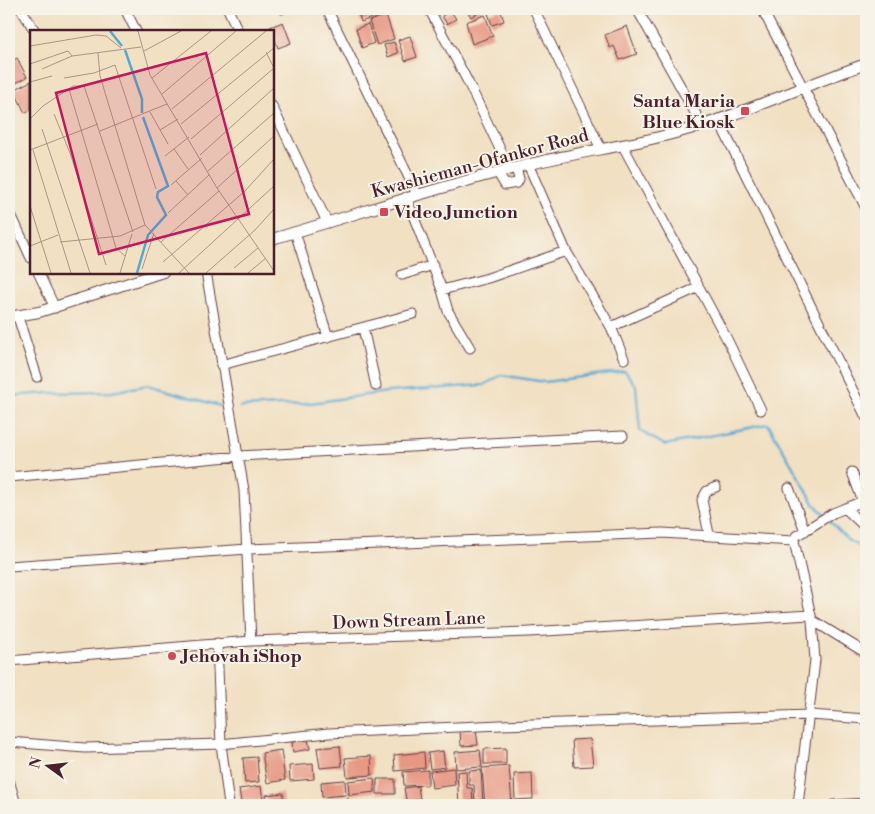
<svg xmlns="http://www.w3.org/2000/svg" width="875" height="814" font-family="'Libre Bodoni',serif">
	<rect width="100%" height="100%" fill="#f7f3e8"/>
	<filter id="ink" filterUnits="userSpaceOnUse"><feTurbulence type="fractalNoise" baseFrequency=".02" numOctaves="2"/><feDisplacementMap in="SourceGraphic" scale="10" xChannelSelector="R" yChannelSelector="G"/><feConvolveMatrix kernelMatrix="1 2 1 2 8 2 1 2 1" color-interpolation-filters="sRGB"/></filter>
	<filter id="wash" filterUnits="userSpaceOnUse"><feTurbulence type="fractalNoise" baseFrequency=".0096" numOctaves="4" result="noise"/><feDisplacementMap in="SourceGraphic" scale="20" xChannelSelector="R" yChannelSelector="G"/><feGaussianBlur stdDeviation="1.12" result="paint"/><feColorMatrix in="noise" values="0 0 0 0 0 0 0 0 0 0 0 0 0 0 0 0 0 1.4 0 .05"/><feComposite in="paint" operator="in"/></filter>
	<g filter="url(#wash)">
		<rect width="100%" height="100%" fill="#f1e0c2"/>
		<g fill="none" stroke-linecap="round" stroke-linejoin="round">
			<path stroke="#54a9d0" stroke-width="2.5" d="M9,396L48,393L112,392L148,385L220,406
				M240,407L304,404L387,392L484,385L501,375L545,382L625,371L636,386L640,431L665,445L768,424L815,505L825,515
				M828,519L848,540L866,550"/>
		</g>
		<g id="blocks">
			<path fill="#e79884" d="M279,9H294L281,14Z
				M364,9H375L377,16L361,22L359,15L365,13Z
				M378,9H390V10L379,12Z
				M466,9H481L482,11L471,17Z
				M500,9L504,21L492,25L488,13Z
				M451,11L456,19L447,24L442,16Z
				M386,15L394,39L377,45L369,21Z
				M485,15L493,36L472,44L466,22Z
				M283,22L291,43L278,48L270,27Z
				M368,24L374,43L362,48L356,29Z
				M627,26L637,54L620,60L614,46L610,48L605,35Z
				M410,36L417,57L405,61L398,40Z
				M9,41L13,52L9,53Z
				M394,42L398,53L388,57L384,45Z
				M17,58L27,77L12,85L9,79V63Z
				M31,81V110L25,113L14,90Z
				M476,729L478,745L461,746L460,730Z
				M590,739L593,766L574,767L572,740Z
				M308,740L310,749L293,752L292,742Z
				M340,746L342,766L320,768L317,748Z
				M506,748V764H484V749Z
				M281,750L285,780L267,783L262,753Z
				M480,750L482,767L456,769L455,752Z
				M443,751L445,767L430,769L428,753Z
				M424,752L425,768L395,771L394,755Z
				M371,756L372,775L347,777L345,758Z
				M257,757L259,782L245,783L243,758Z
				M313,764L314,779L290,781L289,766Z
				M509,766L512,805H485L482,768Z
				M454,768L455,785L432,788L430,771Z
				M428,770V785L404,786L403,772Z
				M481,770L483,805H475L474,785H469V771Z
				M466,771L467,788H472L473,805H459L457,772Z
				M532,773L533,799L515,800L514,774Z
				M374,778L375,792L349,795L348,781Z
				M377,779H395V794H377Z
				M345,780L346,795L322,797L321,782Z
				M261,786L263,800L241,802L239,789Z
				M418,786L421,805H407L404,788Z
				M283,793L284,805H267L266,795Z
				M348,798L349,805H332L342,802L341,800Z"/>
		</g>
	</g>
	<g filter="url(#ink)">
		<use href="#blocks" fill-opacity="0" stroke="#633c42" stroke-width="1"/>
		<g fill="none" stroke-linecap="round" stroke-linejoin="round">
			<g stroke="#633c42" stroke-width="11">
				<path id="minor" d="M21,9L35,31
					M125,9L136,31
					M228,9L238,31
					M327,9L417,194
					M429,9L467,80L510,170
					M534,9L601,149
					M637,9L702,125
					M762,9L866,208
					M272,106L327,222
					M718,119L866,417
					M623,146L728,341L761,410
					M528,164L566,251L611,327L624,359
					M498,173L505,185L517,183L519,179L516,168
					M406,197L442,290L448,311L470,348
					M9,210L31,258
					M295,232L328,337
					M38,272L55,308
					M206,272L244,490L251,641
					M402,275L433,265
					M442,290L488,278L566,251
					M18,317L37,377
					M611,327L699,287
					M363,328L376,386
					M221,365L413,314
					M852,472L863,502
					M9,477L239,456L623,436
					M789,488L805,531
					M846,509L866,528
					M709,534L702,500L707,491L716,487
					M9,566L248,549L662,533L794,541
					M812,620L866,653
					M217,643L221,744L229,805
					M9,661L251,641L529,632L810,615
					M9,742L85,748L221,744L329,733L500,725L810,715L866,719
					M9,780L16,805
					M798,805L815,660L812,620L794,541L796,536L833,513L866,500
					M833,805L866,803"/>
			</g>
			<g stroke="#633c42" stroke-width="12">
				<path id="major" d="M272,239C358,214 443,185 530,164C588,150 647,143 703,125C758,107 811,83 866,64
					M9,317L39,312L163,272"/>
			</g>
			<use href="#minor" stroke="#fff" stroke-width="9"/>
			<use href="#major" stroke="#fff" stroke-width="10"/>
		</g>
	</g>
	<g fill="#d1495b" stroke="#f7f3e8" stroke-width="2">
		<rect x="740" y="106" width="10" height="10" rx="2.5"/>
		<rect x="379" y="207" width="10" height="10" rx="2.5"/>
		<circle cx="172" cy="656" r="5"/>
	</g>
	<g text-anchor="middle" stroke-width="4" stroke-linejoin="round" paint-order="stroke">
		<g font-size="18" font-weight="bold" fill="#4a1f2b" stroke="#f7f3e8" text-anchor="start">
			<text x="735" y="107" text-anchor="end">Santa Maria<tspan x="735" dy="21">Blue Kiosk</tspan></text>
			<text x="394" y="218">Video Junction</text>
			<text x="182" y="662">Jehovah iShop</text>
		</g>
		<g font-size="18" fill="#4a1f2b" stroke="#f7f3e8">
			<text transform="translate(480 163) rotate(-15)" y="6">Kwashieman-Ofankor Road</text>
			<text transform="translate(409 620) rotate(-2)" y="6">Down Stream Lane</text>
		</g>
	</g>
	<g transform="translate(30 30)">
		<rect width="244" height="244" fill="#f1e0c2"/>
		<path fill="none" stroke="#54a9d0" stroke-width="2.5" d="M80,1L92,16M95,20L112,69V83M107,243L118,205L136,185L127,167L128,162L138,156L113,87"/>
		<path fill="none" stroke="#ae9386" stroke-width="1" d="M108,1L120,45L187,158L244,241M0,16L66,5L76,6L91,18M114,21L151,1M236,22L244,38M68,23L70,46L115,195L159,243M0,34L38,21L42,26M12,39L42,26L111,17M34,48L64,43L85,35L126,159M122,48L181,1M0,52L22,46M39,59L86,218L95,226M132,64L206,1M142,79L236,1M120,82L138,114M24,84L40,123L76,235M0,89L13,76L43,56H54L103,202M151,94L244,18M12,99L60,243M130,100L148,89M70,101L137,74M161,109L244,38M144,119L158,139M0,120L68,94M3,120L41,243M170,125L244,58M135,126L159,107M178,141L244,83M146,151L158,165M141,155L172,128M187,158L244,106M0,176L21,243M138,183L179,145M30,212L90,206L115,195M131,212L189,161M0,216L28,205M133,232L215,161L244,129M204,238L228,218M112,239L124,203M90,243L102,204M149,243L244,156M176,243L225,200L244,179M218,243L236,228"/>
		<path fill="#c2185b" fill-opacity="0.15" stroke="#c2185b" stroke-width="2.5" d="M176,23L219,184L69,224L26,63Z"/>
		<rect width="244" height="244" fill="none" stroke="#4a1f2b" stroke-width="2.5"/>
	</g>
	<rect width="875" height="814" fill="none" stroke="#f7f3e8" stroke-width="30"/>
	<g transform="translate(48 766) rotate(285)" stroke="#f7f3e8" stroke-width="4" paint-order="stroke">
	<path d="M0-4L9 19L0 12L-9 19Z" fill="#4a1f2b"/>
	<text y="-8" font-size="14" font-weight="bold" text-anchor="middle" fill="#4a1f2b">N</text>
	</g>
</svg>
